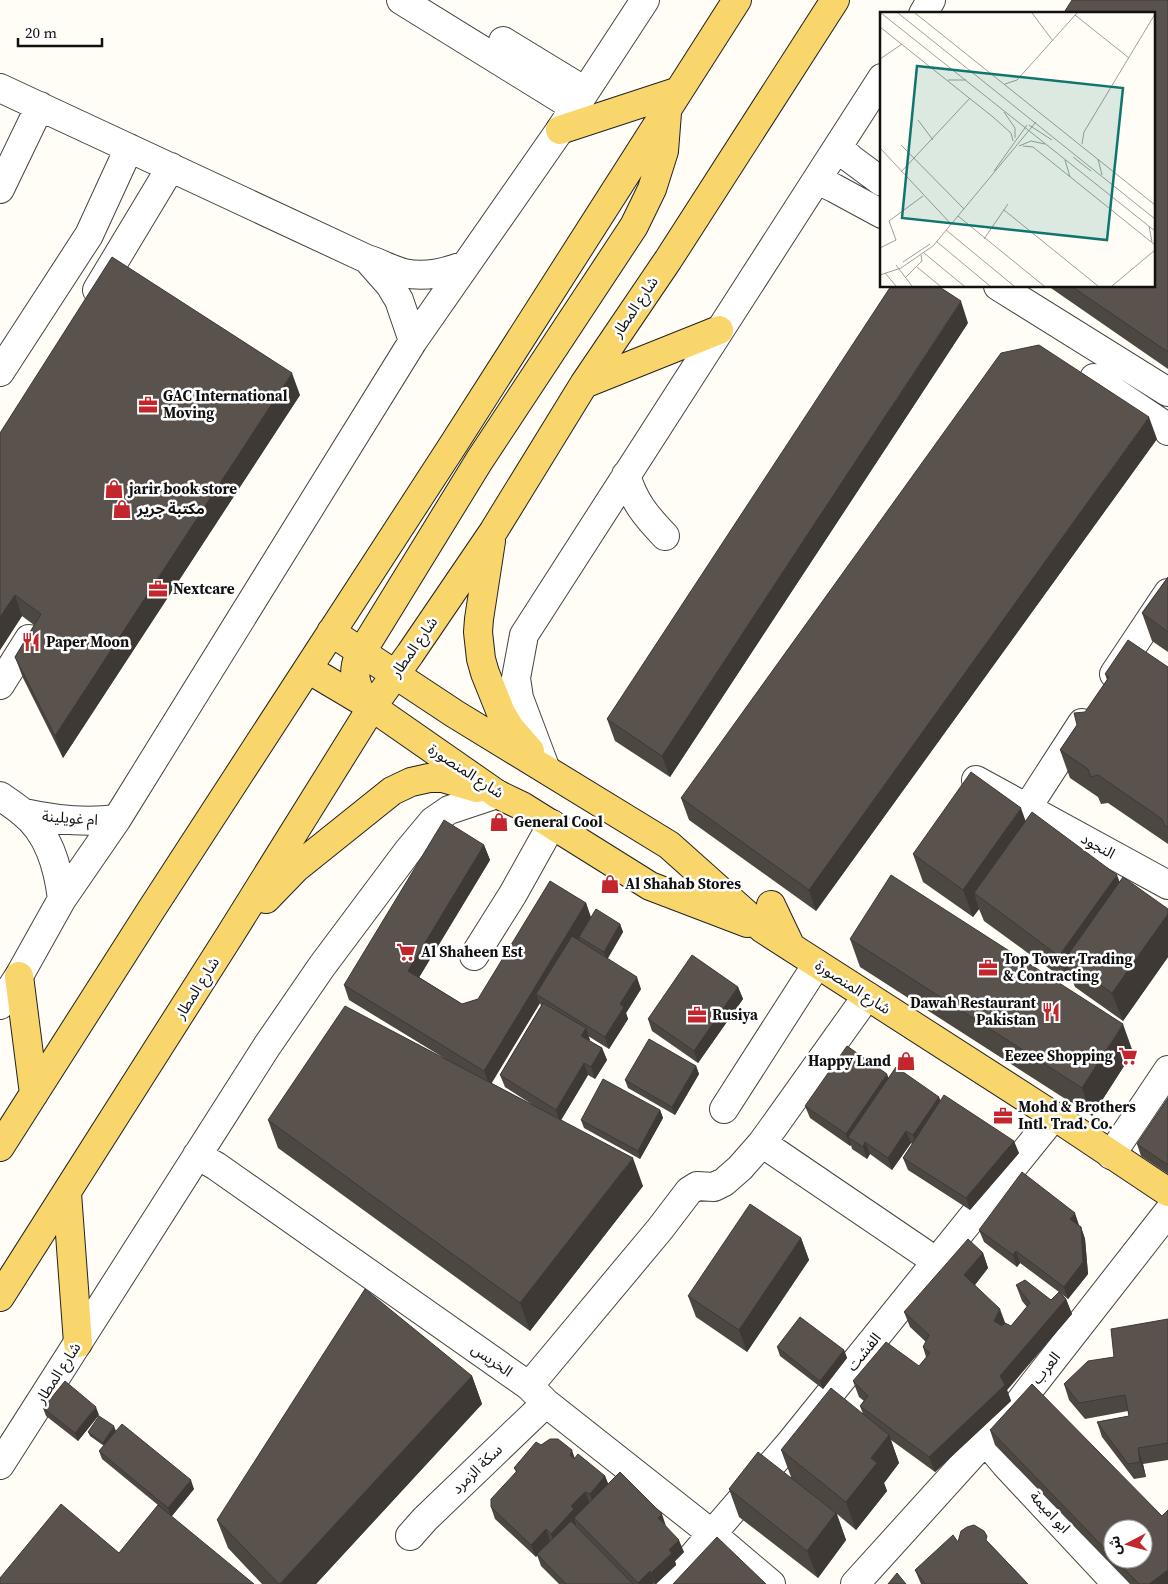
<svg xmlns="http://www.w3.org/2000/svg" width="1168" height="1584" font-family="'Source Serif 4','Noto Sans Arabic',serif">
	<rect width="100%" height="100%" fill="#fffdf5"/>
	<g fill="none" stroke-linecap="round" stroke-linejoin="round">
		<g stroke="#444" stroke-width="30">
			<path id="minor" d="M401,0L574,107
				M923,14L931,0
				M503,41L585,91
				M0,88L367,259C380,263 392,270 404,273C426,278 446,272 466,265
				M839,147L851,159L882,182
				M817,180L834,188L882,214
				M0,189L40,106
				M368,260L390,285L399,300L413,341
				M998,286L1168,392
				M97,290L171,167
				M0,372L89,235L129,148
				M1094,378L1164,425L1168,431
				M626,475C634,502 646,516 665,536
				M1114,674L1168,593
				M0,685L29,639
				M545,767L519,698L516,678L524,635L882,78
				M976,780L1168,885
				M0,796C7,801 15,806 22,812C49,833 58,867 62,899
				M1027,808L1082,723
				M24,813C55,820 85,823 117,819
				M474,956L513,894L552,824
				M0,1005L19,976L62,899L117,819L413,341L560,130L645,0
				M724,1109L817,964
				M762,1143L937,1262
				M197,1155L216,1166L529,1386L546,1403L712,1534L771,1584
				M1111,1155L1168,1070
				M529,1386L660,1229L689,1191L697,1186L714,1187L724,1182L740,1168L762,1143L867,996
				M985,1440L1005,1464L1117,1584
				M0,1465L267,1046L322,966L408,851L433,821L449,810L497,794
				M410,1536L425,1519L546,1403
				M669,1584L791,1442L1054,1116
				M855,1584L1018,1404L1168,1212"/>
		</g>
		<g stroke="#222" stroke-width="30">
			<path id="major" d="M560,130L679,91
				M584,384L719,330
				M491,541L479,619L478,632L481,659L485,673L501,713L510,728L530,751
				M331,632L455,714L669,845L763,929L1054,1116L1168,1192
				M308,669L372,707L497,794L522,806L650,886L747,923
				M372,707C358,695 351,676 358,658L479,461L634,226L652,189L664,151L667,113
				M266,899L296,868L392,791L411,782L429,778H443L477,788
				M771,905L791,947
				M19,976L34,1094
				M0,1147L151,910L453,445L737,0
				M67,1193L78,1343
				M0,1297L230,935L372,707L410,654L493,532L584,384L668,260L835,0"/>
		</g>
		<use href="#minor" stroke="#fff" stroke-width="28"/>
		<use href="#major" stroke="#f9d66b" stroke-width="28"/>
	</g>
	<path fill="#4d4742" fill-rule="evenodd" d="M1168,0V369L1048,286H1154Z
		M968,323L670,777L615,741L607,719Z
		M300,395L63,758L23,678L15,657L34,625L22,616L0,650V433Z
		M1157,439L816,911L689,820L681,798Z
		M1168,577V652L1152,641L1142,613Z
		M1168,667V844L1108,803L1101,804L1098,797L1070,778L1060,750L1107,680L1105,674Z
		M1026,821L1120,882L1168,909V957L1123,1021L1075,987L1072,979L1069,983L984,921L979,909L973,917L923,882L913,854Z
		M484,845L490,860L419,977L462,1004L478,999L586,903L591,917L620,924L623,932L607,959L641,989L626,1013L628,1019L609,1049L588,1036L590,1041L602,1048L607,1060L595,1079L588,1075L561,1120L643,1186L530,1331L278,1148L268,1120L444,1058L349,1000L344,985ZM540,1003L541,1006L500,1075L505,1087L533,1105L491,1083Z
		M850,939L1133,1052L1092,1116L860,967Z
		M738,987L743,999L698,1063L652,1031L648,1019Z
		M696,1066L699,1074L675,1115L628,1088L625,1080Z
		M889,1078L939,1097L940,1100L1019,1153L970,1210L908,1170L903,1158L912,1144L911,1143L892,1170L870,1154L867,1159L852,1149L851,1145L850,1146L810,1118L805,1106Z
		M1168,1098V1174L1141,1156L1137,1144Z
		M660,1110L663,1118L640,1159L584,1128L581,1120Z
		M1078,1225L1081,1227L1085,1239L1088,1274L1068,1299L1060,1293L1066,1299L1072,1314L1007,1390L1011,1401L935,1472L891,1440L899,1463L884,1483L887,1491L856,1530L837,1514L846,1540L818,1578L739,1517L729,1489L791,1477L781,1450L863,1414L860,1406L864,1401L859,1397L853,1381L919,1366L926,1357L923,1347L926,1342L910,1327L904,1312L983,1253L988,1268L975,1285L1005,1323L1011,1326L1027,1307L1022,1301L1016,1285L1051,1300L1059,1292L1020,1263L1017,1267L984,1242L979,1230L1079,1225Z
		M801,1238L809,1260L747,1352L696,1317L688,1296Z
		M1168,1319V1460L1143,1464L1146,1477L1134,1479L1102,1437L1097,1422L1129,1416L1128,1411L1085,1419L1069,1400L1064,1384L1114,1357Z
		M777,1347L844,1350L847,1358L823,1389L780,1356Z
		M472,1376L482,1404L316,1584H262L228,1548L217,1520Z
		M43,1408L99,1415L78,1441L46,1416Z
		M990,1430L1162,1516L1168,1584H1130L995,1445ZM1113,1529L1143,1559H1113Z
		M116,1431L112,1436L194,1489L172,1516L119,1553L158,1505L102,1459L99,1451L104,1446L90,1436L88,1432Z
		M541,1445L575,1458L605,1476L608,1484L666,1526L684,1552L675,1561L676,1565L656,1584L654,1583L653,1584H559L541,1566L537,1555L536,1557L495,1519L491,1507L516,1472L514,1468Z
		M958,1542L989,1543L1028,1584H921L915,1570Z"/>
	<path fill="#3f3936" d="M961,301L968,323L670,777L662,756Z
		M292,373L300,395L63,758L55,736Z
		M1149,417L1157,439L816,911L809,890Z
		M15,595L22,616L0,650V617Z
		M1021,808L1031,836L974,893L979,909L973,917L963,890Z
		M484,845L490,860L414,986L408,971Z
		M1117,875L1128,903L1065,959L1072,979L1069,983L1059,956Z
		M586,903L591,919L543,998L536,994L540,1003L490,1086L484,1071Z
		M1168,914V957L1123,1021L1112,993Z
		M620,924L623,932L607,960L604,952Z
		M637,977L641,989L626,1013L628,1019L609,1049L605,1037L620,1004Z
		M738,987L743,999L698,1063L694,1051Z
		M1123,1024L1133,1052L1092,1116L1082,1088Z
		M586,1028L590,1040L586,1048L581,1036Z
		M602,1048L607,1060L595,1079L591,1067Z
		M584,1063L588,1075L560,1122L556,1110Z
		M696,1066L699,1074L675,1115L672,1107Z
		M887,1074L892,1086L848,1137L851,1145L850,1146L846,1134Z
		M939,1097L943,1109L917,1147L913,1135Z
		M660,1110L663,1118L640,1159L638,1151Z
		M906,1131L911,1143L892,1170L888,1158Z
		M1014,1141L1019,1153L970,1210L966,1198Z
		M865,1142L870,1154L867,1159L863,1147Z
		M633,1158L643,1186L530,1331L520,1303Z
		M1075,1213L1079,1225L1074,1231L1070,1219Z
		M1081,1227L1085,1239L1088,1274L1068,1299L1064,1287Z
		M801,1238L809,1260L747,1352L739,1330Z
		M1016,1251L1020,1263L1017,1267L1013,1255Z
		M983,1253L988,1268L970,1291L964,1275Z
		M1066,1299L1072,1314L1007,1390L1011,1401L935,1472L929,1457Z
		M1000,1309L1006,1325L999,1337L994,1321Z
		M844,1350L847,1358L823,1389L820,1381Z
		M472,1376L482,1404L316,1584H280Z
		M96,1407L99,1415L78,1441L75,1433Z
		M114,1426L116,1431L105,1447L103,1443Z
		M889,1435L899,1463L884,1483L887,1491L856,1530L846,1502L871,1458Z
		M1138,1448L1143,1464L1146,1477L1140,1462Z
		M572,1450L576,1462L570,1455Z
		M605,1476L610,1488L594,1506L590,1494Z
		M191,1480L194,1489L171,1517L168,1508Z
		M585,1492L590,1504L574,1518L576,1524L555,1546L551,1534L571,1506Z
		M836,1513L846,1540L818,1578L807,1551Z
		M662,1514L666,1526L658,1518Z
		M546,1529L550,1541L536,1557L531,1545Z
		M679,1540L684,1552L675,1561L676,1565L656,1584H655L651,1573L669,1550Z
		M1168,1570V1584H1149Z
		M650,1571L654,1583L653,1584H638V1583Z"/>
	<path fill="#5a524d" stroke="#3f3936" d="M1072,0H1168V352L1071,286H1154V14H1063Z
		M112,257L292,373L55,736L15,657L41,614L15,595L0,617V433Z
		M891,286H938L961,301L662,756L607,719Z
		M1039,345L1149,417L809,890L681,798L1001,353Z
		M1168,577V632L1142,613Z
		M1128,640L1168,667V827L1165,826L1162,819L1098,775L1091,777L1088,769L1060,750L1077,725L1074,713L1085,712L1109,677L1105,674Z
		M971,772L1021,808L963,890L913,854Z
		M1032,812L1117,875L1059,956L974,893Z
		M444,820L484,845L408,971L462,1004L478,999L550,881L586,903L484,1071L344,985Z
		M891,875L1123,1024L1082,1088L850,939Z
		M1123,877L1168,909V914L1112,993L1065,959Z
		M596,909L620,924L604,952L579,937Z
		M572,936L637,977L620,1004L624,1007L605,1037L536,994Z
		M692,955L738,987L694,1051L648,1019Z
		M543,1003L586,1028L581,1036L602,1048L591,1067L584,1063L556,1110L500,1075Z
		M345,1006L633,1158L520,1303L268,1120Z
		M649,1039L696,1066L672,1107L625,1080Z
		M847,1046L887,1074L846,1134L805,1106Z
		M896,1067L939,1097L913,1135L906,1131L888,1158L865,1142L863,1147L848,1137Z
		M603,1079L660,1110L638,1151L581,1120Z
		M944,1095L1014,1141L966,1198L903,1158Z
		M1168,1098V1165L1137,1144Z
		M1022,1172L1075,1213L1070,1219L1081,1227L1083,1262L1064,1287L1016,1251L1013,1255L979,1230Z
		M750,1204L801,1238L739,1330L688,1296Z
		M968,1239L983,1253L964,1275L1000,1309L994,1321L1002,1326L1005,1323L1011,1326L1030,1303L1016,1285L1025,1280L1051,1300L1059,1292L1066,1299L1000,1376L1005,1385L929,1457L860,1406L868,1396L853,1381L886,1342L919,1366L930,1353L923,1347L929,1335L904,1312Z
		M365,1289L472,1376L280,1584H279L217,1520Z
		M800,1317L844,1350L820,1381L777,1347Z
		M1168,1319V1443L1138,1448L1140,1462L1128,1464L1097,1422L1129,1416L1125,1395L1079,1403L1064,1384L1088,1361L1114,1357L1111,1329Z
		M65,1381L96,1407L75,1433L43,1408Z
		M1032,1384L1162,1516L1168,1510V1570L1149,1584H1139L1115,1559H1143V1529H1113V1557L990,1430Z
		M831,1388L889,1435L871,1458L877,1463L846,1502L781,1450Z
		M99,1416L114,1426L103,1443L88,1432Z
		M122,1424L191,1480L168,1508L99,1451Z
		M550,1439H558L572,1450L570,1455L574,1459L578,1454L605,1476L590,1494L585,1492L571,1506L574,1509L551,1534L546,1529L531,1545L491,1507V1499L517,1471L514,1468L536,1442L541,1445Z
		M758,1452L836,1513L807,1551L729,1489Z
		M620,1472L662,1514L658,1518L679,1540L669,1550L672,1553L651,1573L650,1571L638,1583L574,1518Z
		M61,1504L119,1553L158,1505L254,1584H0V1578Z
		M571,1521L633,1584H566L537,1554Z
		M974,1525L984,1531L987,1536L986,1540L1028,1584H925L915,1570L953,1535L958,1542L961,1531L967,1527Z
		M717,1537L766,1584H673Z
		M897,1573L906,1584H888Z"/>
	<defs>
		<g id="office-bare" transform="scale(1.5)"><path d="M-6-3h4V-5.5h4V-3h4V5H-6ZM-1-4.5V-3h2v-1.5ZM-6 0V1H6V0Z" fill="#c4262e" stroke="#fff" stroke-width="2.5" paint-order="stroke"/></g>
		<g id="shop-bare" transform="scale(1.5)"><path d="M-5-2.5h2.3a2.7 3.5 0 0 1 5.4 0H5L5.5 6h-11ZM-1.5-2.5h3a1.5 2.3 0 0 0-3 0Z" fill="#c4262e" stroke="#fff" stroke-width="2.5" paint-order="stroke"/></g>
		<g id="restaurant-bare" transform="scale(1.5)"><path d="M-5-6h1v4h1v-4h1v4h1v-4h1v5L-1.5 .5V6h-2V.5L-5-1ZM5-6V6H3V1.5H1.5Q1.5-4 5-6Z" fill="#c4262e" stroke="#fff" stroke-width="2.5" paint-order="stroke"/></g>
		<g id="supermarket-bare" transform="scale(1.5)"><path d="M-6-5.5h2.5l.6 2H6L4.5 2H-2.5L-4.4-4H-6ZM-1.5 3.2a1.3 1.3 0 1 0 .1 0ZM3 3.2a1.3 1.3 0 1 0 .1 0Z" fill="#c4262e" stroke="#fff" stroke-width="2.5" paint-order="stroke"/></g>
	</defs>
	<g fill-rule="evenodd">
		<use href="#office-bare" x="148" y="405"/>
		<use href="#shop-bare" x="114" y="489"/>
		<use href="#shop-bare" x="122" y="509"/>
		<use href="#office-bare" x="158" y="589"/>
		<use href="#restaurant-bare" x="31" y="642"/>
		<use href="#shop-bare" x="499" y="822"/>
		<use href="#shop-bare" x="610" y="884"/>
		<use href="#supermarket-bare" x="406" y="952"/>
		<use href="#office-bare" x="988" y="968"/>
		<use href="#restaurant-bare" x="1051" y="1012"/>
		<use href="#office-bare" x="697" y="1015"/>
		<use href="#supermarket-bare" x="1128" y="1056"/>
		<use href="#shop-bare" x="906" y="1061"/>
		<use href="#office-bare" x="1003" y="1116"/>
	</g>
	<g text-anchor="middle" stroke-width="5" stroke-linejoin="round" paint-order="stroke">
		<g font-size="15" fill="#111" stroke="#fff">
			<text transform="translate(635 307) rotate(-56)" y="5">شارع المطار</text>
			<text transform="translate(414 647) rotate(-55)" y="5">شارع المطار</text>
			<text transform="translate(466 771) rotate(33)" y="5">شارع المنصورة</text>
			<text transform="translate(70 818) rotate(4)" y="5">ام غويلينة</text>
			<text transform="translate(1098 846) rotate(29)" y="5">النجود</text>
			<text transform="translate(853 987) rotate(33)" y="5">شارع المنصورة</text>
			<text transform="translate(197 988) rotate(-58)" y="5">شارع المطار</text>
			<text transform="translate(864 1352) rotate(-51)" y="5">الفشت</text>
			<text transform="translate(492 1360) rotate(35)" y="5">الخريس</text>
			<text transform="translate(1046 1368) rotate(-52)" y="5">العرب</text>
			<text transform="translate(58 1373) rotate(-57)" y="5">شارع المطار</text>
			<text transform="translate(477 1469) rotate(-44)" y="5">سكة الزمرد</text>
			<text transform="translate(1050 1512) rotate(47)" y="5">ابو اميمة</text>
		</g>
		<g font-size="15" font-weight="bold" fill="#111" stroke="#fff" text-anchor="start">
			<text x="163" y="401">GAC International<tspan x="163" dy="17">Moving</tspan></text>
			<text x="129" y="494">jarir book store</text>
			<text x="137" y="514">مكتبة جرير</text>
			<text x="173" y="594">Nextcare</text>
			<text x="46" y="647">Paper Moon</text>
			<text x="514" y="827">General Cool</text>
			<text x="625" y="889">Al Shahab Stores</text>
			<text x="421" y="957">Al Shaheen Est</text>
			<text x="1003" y="964">Top Tower Trading<tspan x="1003" dy="17">&amp; Contracting</tspan></text>
			<text x="1036" y="1008" text-anchor="end">Dawah Restaurant<tspan x="1036" dy="17">Pakistan</tspan></text>
			<text x="712" y="1020">Rusiya</text>
			<text x="1113" y="1061" text-anchor="end">Eezee Shopping</text>
			<text x="891" y="1066" text-anchor="end">Happy Land</text>
			<text x="1018" y="1112">Mohd &amp; Brothers<tspan x="1018" dy="17">Intl. Trad. Co.</tspan></text>
		</g>
	</g>
	<g transform="translate(880 12)">
		<rect width="275" height="275" fill="#fffdf5"/>
		<path fill="none" stroke="#a09f9a" stroke-width="1" d="M1,1L275,219M18,1L275,207M35,1L275,193M152,1L173,29M195,3L249,46M0,15L113,105L131,121L133,129M0,47L22,32M68,68H86M125,72L137,68L197,1M124,100L135,116V126M38,108L53,128M149,113L172,128M202,132L204,120L275,2M21,133L84,197M139,134L151,129L165,132M143,134L153,135L275,233M0,136L71,212M193,145L211,159M218,147L222,163M185,148L190,165M114,159L147,113M21,160L90,86M124,198L218,274M78,204L164,274M269,214L272,230M66,218L134,274M104,227L128,192M56,229L110,274M0,236L16,228L9,209L43,184M44,241L84,274M23,250L50,232M16,253L32,274M37,255L60,274M5,261L16,274M0,263L21,256L53,234L156,110M26,265L42,249L41,243M232,274L275,238"/>
		<path fill="#0f766e" fill-opacity="0.15" stroke="#0f766e" stroke-width="2.5" d="M37,54L243,76L227,228L22,206Z"/>
		<rect width="275" height="275" fill="none" stroke="#111" stroke-width="2.5"/>
	</g>
	<g transform="translate(1128 1544) rotate(264)"><circle r="24" fill="#ffffff" stroke="#a0a0a0"/>
	<path d="M0-4L9 19L0 12L-9 19Z" fill="#c4262e"/>
	<text y="-8" font-size="14" font-weight="bold" text-anchor="middle" fill="#111111">ش</text>
	</g>
	<path d="M18 38v8h84v-8" fill="none" stroke="#111111" stroke-width="2.5"/>
	<text x="25" y="38" font-size="15" fill="#111111" stroke="#ffffff" stroke-width="4" paint-order="stroke">20 m</text>
</svg>
